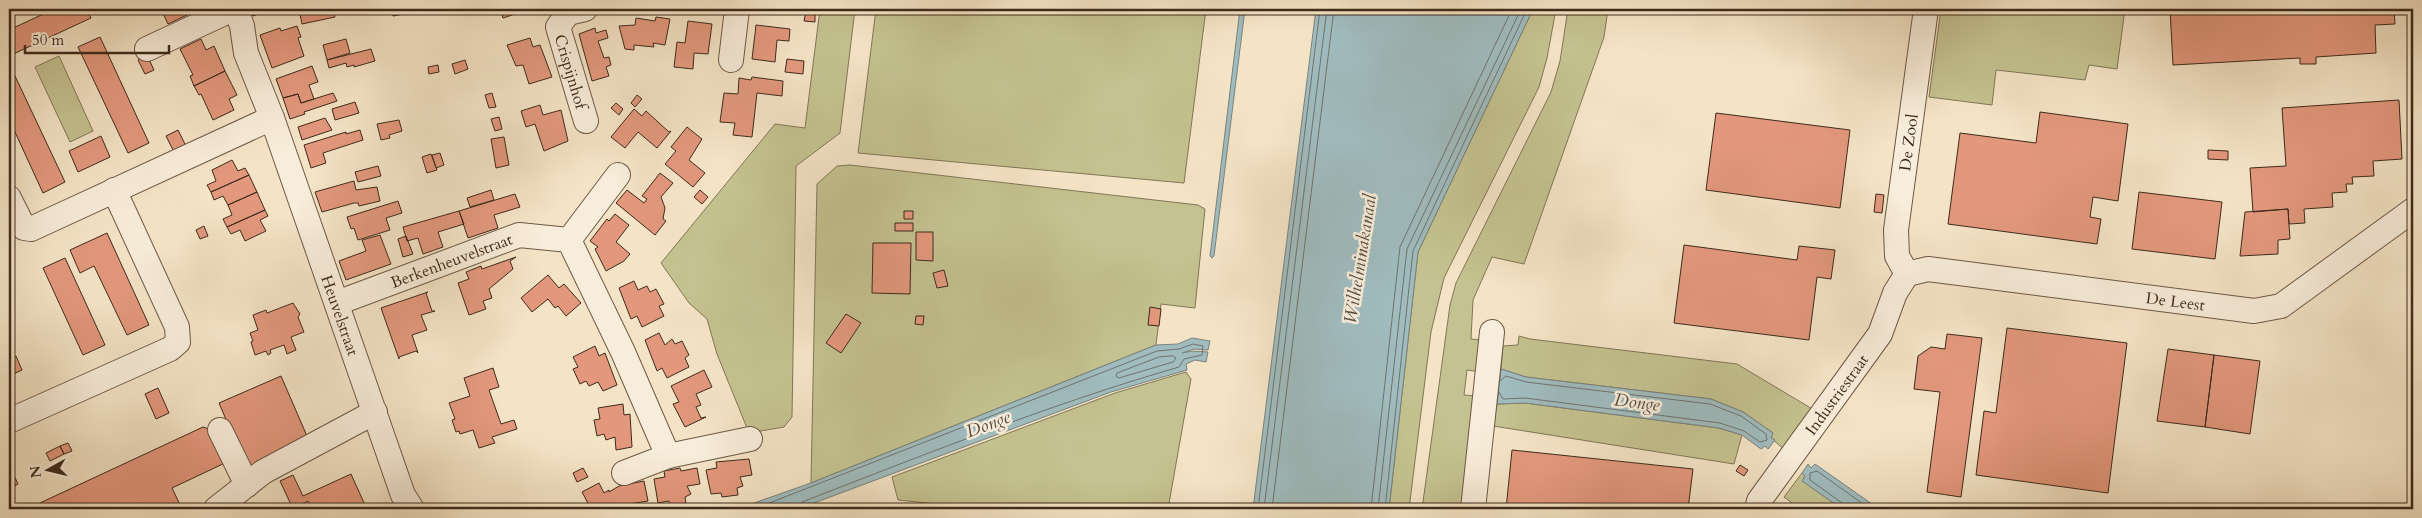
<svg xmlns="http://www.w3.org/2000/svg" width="2422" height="518" font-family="Cardo,serif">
	<rect width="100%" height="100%" fill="#f4e4c6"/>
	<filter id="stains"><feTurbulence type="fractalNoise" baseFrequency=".004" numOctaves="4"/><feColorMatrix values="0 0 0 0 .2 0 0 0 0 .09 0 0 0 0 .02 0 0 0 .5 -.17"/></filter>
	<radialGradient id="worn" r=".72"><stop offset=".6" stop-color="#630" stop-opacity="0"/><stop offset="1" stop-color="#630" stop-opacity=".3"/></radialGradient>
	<path fill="#c4c290" stroke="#817656" d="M820,9H855L840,133L796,166L792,417L784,427L749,433L717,354L707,319L689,303L661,263L775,124L805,128Z
		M876,9H1206L1184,183L858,153Z
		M1533,9H1556L1547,58L1539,87L1444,278L1431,332L1409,509H1389L1418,252Z
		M1568,9H1608L1604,37L1524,264L1492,257L1473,300L1471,339L1483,340L1480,372L1467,370L1464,395L1478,396L1464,509H1422L1450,305L1456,283L1551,92L1560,61Z
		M1941,9H2125L2117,69L2089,65L2085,80L1996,70L1992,105L1929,97Z
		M59,56L93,131L70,142L35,67Z
		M850,165L1198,205L1205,209L1195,308L1161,304L1156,345L811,483L817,184L837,166Z
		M1519,336L1530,339L1737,364L1814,410L1786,451L1771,438L1773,433L1743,412L1711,399L1526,377L1501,369L1503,346L1518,345Z
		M1186,372L1191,379L1168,509H984L898,500L892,477L1115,393Z
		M1525,403L1719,428L1742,435L1734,464L1493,426L1497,404Z
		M1802,473L1805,476L1803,481L1842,509H1800L1784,497Z"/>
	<path fill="#a0bcbf" stroke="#79827d" d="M1240,9H1245L1214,256L1212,258L1210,256Z
		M1316,9H1533L1418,252L1389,509H1253Z
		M1192,338L1210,341L1208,350L1194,349L1182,353L1193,351L1208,352L1206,362L1195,360L1186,364L1187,370L1111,392L798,509H737L811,483L1156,345L1178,344Z
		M1501,369L1526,377L1711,399L1743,412L1773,433L1771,438L1775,440L1768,449L1765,446L1761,449L1742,435L1719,428L1525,403L1497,404Z
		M1808,464L1811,468L1815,464L1879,509H1842L1802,481L1805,476L1802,473Z"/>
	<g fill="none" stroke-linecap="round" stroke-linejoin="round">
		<path stroke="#6f736d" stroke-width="1" d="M1173,356L1176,358L1173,362L1119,378L1116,376L1117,373L1159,357Z
			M1499,392L1503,399L1525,398L1720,423L1744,431L1760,442L1767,440L1766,434L1741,416L1710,404L1526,382L1506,376L1500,381
			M754,509L1157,351L1179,349L1193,344L1203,346L1202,355L1184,359L1179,367C1051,404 926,454 802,502L799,509
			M1258,509L1320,9
			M1264,509L1327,9
			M1272,509L1334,9
			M1371,509L1400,247L1512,9
			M1378,509L1407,249L1521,9
			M1385,509L1413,251L1527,9
			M1844,509L1842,503L1810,480V473L1817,471L1870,509"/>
	</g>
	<path fill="#e3987d" stroke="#3e2a1b" d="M54,9H87L91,18L9,56V30Z
		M161,9H187L189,14L168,24Z
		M250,9H272L253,16Z
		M299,9H333L335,17L302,24Z
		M403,9L404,14L393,16L392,11Z
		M500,9H524V11L503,18Z
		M2170,9H2394L2395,24L2375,25L2376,53L2316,57V64H2300V58L2173,65Z
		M806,11L815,12V22L804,21Z
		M656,17L670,19L665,45L653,43L654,47L634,45V50L625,49L619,26L635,25L636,18L655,21Z
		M688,21L712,24L708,54L694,53L693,69L674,67L677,42L685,43Z
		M756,25L790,29L789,41L777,40L775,62L752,59Z
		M297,26L301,37L298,38L304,56L272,68L260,35L280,28L281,31Z
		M595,28L596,33L606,30L608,38L598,41L604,58L609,57L611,65L606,67L609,76L592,81L579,34Z
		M100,37L149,143L128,153L78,47Z
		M530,38L533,47L540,45L552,77L529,84L523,65L516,66L507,45Z
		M201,39L206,50L214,46L225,71L194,86L190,76L193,75L180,49Z
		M346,39L350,53L327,60L323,45Z
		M371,49L375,61L354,67V65L347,67L346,63L329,68L327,60Z
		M147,55L154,70L145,74L138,60Z
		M787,59L804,61L803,74L785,72Z
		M465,60L468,69L455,74L452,64Z
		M438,65L439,72L429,74L428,67Z
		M312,66L318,82L309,85L314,99L301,103L298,94L283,98L276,79Z
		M225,71L237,95L229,99L234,110L213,120L201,94L199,95L194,86Z
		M15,76L65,182L43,193L9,119V79Z
		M752,77L783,81L782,96L757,93L752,137L733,135L735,123L720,122L724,93L738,94L739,78L751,80Z
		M333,93L337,101L304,112L305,114L290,119L283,98L298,94L301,103Z
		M492,93L496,107L489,108L485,95Z
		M637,95L642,99L635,107L631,103Z
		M2399,100L2402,159L2373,161L2374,176L2352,177L2353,184H2346L2347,192L2332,193L2333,207L2304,209L2305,223L2289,224L2288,209L2253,212L2250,168L2286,166L2282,108Z
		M355,102L359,113L335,120L332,109Z
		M616,103L623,109L619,115L611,108Z
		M540,105L543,115L561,110L568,141L544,151L535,124L526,127L521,111Z
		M634,109L642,116L646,111L669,132L671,131L657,148L638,132L625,148L611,137Z
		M2040,112L2128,124L2118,201L2093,197L2090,217L2101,219L2097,244L1948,224L1960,133L2036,143Z
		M1716,113L1850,130L1840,208L1706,190Z
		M499,117L502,129L495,131L491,119Z
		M325,118L332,130L302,140L298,127Z
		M399,120L402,131L389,135L390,138L381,140L377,124Z
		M687,127L702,139L689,160L705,173L693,187L665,164L676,151L671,147Z
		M178,130L186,146L174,152L166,136Z
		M360,130L363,140L323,153L326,163L311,168L304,145L346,132V134Z
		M101,136L110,157L78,172L69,151Z
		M504,137L509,165L496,168L491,139Z
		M2208,150L2228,151V160L2208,159Z
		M440,153L444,165L436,168L432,155Z
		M431,154L437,170L427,173L422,157Z
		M232,160L238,171L245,168L249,175L211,192L207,185L216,181L212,170Z
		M378,166L381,176L358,182L355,172Z
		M660,173L673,183L661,197L665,208L663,219L666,221L655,235L616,203L627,190L644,203L647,199L642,196Z
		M249,175L257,192L228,205L223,196L214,200L211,192Z
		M354,181L356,190L377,187L380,201L359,206L358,203H354L322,212L315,192Z
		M491,190L494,200L470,207L467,198Z
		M700,190L708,197L702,204L694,197Z
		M257,192L265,210L227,227L223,219L232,215L228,205Z
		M2139,192L2222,202L2215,259L2132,249Z
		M515,194L520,207L494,215L498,228L468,238L459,211Z
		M1876,194L1884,195L1882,213L1874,212Z
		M398,201L402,213L386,218L390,230L358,240L354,228L351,229L347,217Z
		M2288,209L2290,239L2278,240V254L2240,256L2245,212Z
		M265,210L268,216L260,220L266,231L245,241L240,230L231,234L227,227Z
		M459,211L464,224L438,232L443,247L423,254L418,238L407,241L403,227Z
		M904,211H913V219H904Z
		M615,214L629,225L616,242L630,254L624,261L606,271L595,249L598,247L590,241L607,219L609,221Z
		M895,223H913V231H895Z
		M204,226L208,236L200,239L196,230Z
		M916,232H933V261L916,260Z
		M107,233L149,325L127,335L94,266L80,273L70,250Z
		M380,235L391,264L346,280L339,261L366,251L362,240Z
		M406,236L413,254L403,257L398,239Z
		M873,243H911L910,294L872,293Z
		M1684,245L1797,260L1799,246L1835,250L1831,279L1817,277L1809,340L1674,323Z
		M516,257L510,261L513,269L489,289L492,298L483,301L486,309L469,315L458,283L469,279L466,272L481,266L482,269Z
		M65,258L105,345L83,355L43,268Z
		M944,270L948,286L937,288L933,273Z
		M548,275L559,288L564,284L581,303L566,316L558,306L555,308L548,299L532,312L521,298Z
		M634,281L638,290L647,286L650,292L656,289L664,304L659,306L664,316L642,327L637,316L631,319L619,288Z
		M428,292L426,293L432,311H435L421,315L427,330L412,335L418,353L416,351L399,357V359L381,308Z
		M293,303L300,314L298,317L304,332L291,337L296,350L287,354L284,345L270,350L271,353L268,355L266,351L255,355L251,342L253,341L250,333L258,330L253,315L266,310L267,313Z
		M1150,307L1161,309L1159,326L1148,325Z
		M846,314L861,323L841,353L826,343Z
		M916,316H924L923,325L915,324Z
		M2007,328L2127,343L2108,493L1976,475L1984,411L1996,413Z
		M659,333L665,345L672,339L675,344L682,341L689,355L685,358L689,367L667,378L662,368L657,371L645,340Z
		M1947,334L1982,338L1961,497L1927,492L1940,392L1914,389L1918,356L1931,347L1945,349Z
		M595,346L599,356L605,353L617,385L603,391L598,382L589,386L586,381L580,384L573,369L578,367L573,357Z
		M2168,349L2214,355L2205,427L2157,421Z
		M9,351L12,358L16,356L22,370L9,376Z
		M2214,355L2260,361L2250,434L2205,427Z
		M493,368L499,387L489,390L501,424L514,420L517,429L492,437L495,443L479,448L473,430L460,434L459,431L456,432L452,420L455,419L449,403L470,396L464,378Z
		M704,370L712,387L696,394L701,405L696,407L701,418L706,417L685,427L673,404L679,402L671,386Z
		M281,376L310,443L248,471L219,403Z
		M158,388L169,413L156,419L145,394Z
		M623,404L624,415L630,414L632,447L616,450L615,437L606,440L604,434L597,436L594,420L600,419L598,408Z
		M203,427L212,430L227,462L172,488L182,509H27Z
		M68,443L72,451L64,454L60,446Z
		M60,446L64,454L50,461L46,453Z
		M1512,450L1693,469L1688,509H1506Z
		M749,459L752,475L740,477L743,486L737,488L738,495L722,497L721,493L711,494L706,470L717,468L716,462Z
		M9,465L18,484L9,489Z
		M1740,465L1748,470L1744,476L1736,471Z
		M583,468L588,477L577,482L573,473Z
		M680,468L681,471L697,468L700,484L687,486L691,494L685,497L686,504L670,507L669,501L658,503L654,479L665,477L664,471Z
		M351,474L365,505L356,509H312L308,501L293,509L280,481L293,475L303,496Z
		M644,481L648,501L623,505L622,509H602L600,506L591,509L582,492L599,483L604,493L609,490V492L619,486Z"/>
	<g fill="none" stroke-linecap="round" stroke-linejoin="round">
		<g stroke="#6c5846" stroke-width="26">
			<g id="minor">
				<path id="s1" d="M236,9L242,26L246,53L272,118L403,495L412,509"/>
				<path id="s2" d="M585,9L568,13L558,27L586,121"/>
				<path d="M147,49L233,9"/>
				<path d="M731,60L737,9"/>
				<path d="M9,198L24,228L31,229L272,118"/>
				<path d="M569,240L618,175"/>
				<path id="s3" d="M1907,274L1928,269L2254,311L2281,306L2413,210"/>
				<path id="s4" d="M1907,274L1897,256L1896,230L1926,9"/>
				<path id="s5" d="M337,303L519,235L569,240L623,352L668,456"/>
				<path d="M9,421L170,349L178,342L177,327L114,190"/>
				<path d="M220,430L247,485"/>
				<path d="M624,473L668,456L750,439"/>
				<path d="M216,509L263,472L375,412"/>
				<path d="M1473,509L1492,332"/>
				<path id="s6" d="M1757,509L1759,501L1880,334L1895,293L1907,274"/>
			</g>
		</g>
		<use href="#minor" stroke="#f8edda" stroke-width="24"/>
	</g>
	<g text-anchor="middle" stroke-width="5" stroke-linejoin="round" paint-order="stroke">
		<g font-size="16" fill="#3e2a1b" stroke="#f8edda">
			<text dy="6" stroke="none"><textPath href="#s2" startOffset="81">Crispijnhof</textPath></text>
			<text dy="6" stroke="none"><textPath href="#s4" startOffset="135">De Zool</textPath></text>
			<text dy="6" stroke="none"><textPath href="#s5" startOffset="122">Berkenheuvelstraat</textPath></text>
			<text dy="6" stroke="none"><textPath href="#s3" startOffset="271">De Leest</textPath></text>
			<text dy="6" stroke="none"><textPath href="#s1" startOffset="324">Heuvelstraat</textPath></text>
			<text dy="6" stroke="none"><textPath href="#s6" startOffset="140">Industriestraat</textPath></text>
		</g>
		<g font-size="18" font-style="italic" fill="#564e44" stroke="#f8edda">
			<text transform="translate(1360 259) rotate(-81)" y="6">Wilhelminakanaal</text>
			<text transform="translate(1637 402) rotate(7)" y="6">Donge</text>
			<text transform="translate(988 424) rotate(-21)" y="6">Donge</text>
		</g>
	</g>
	<rect width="2422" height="518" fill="none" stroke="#f4e4c6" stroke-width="30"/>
	<rect x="10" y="10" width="2402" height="498" fill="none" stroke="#3e2a1b" stroke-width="2.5"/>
	<rect x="15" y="15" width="2392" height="488" fill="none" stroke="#3e2a1b"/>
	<g transform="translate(48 470) rotate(262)" stroke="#f8edda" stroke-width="4" paint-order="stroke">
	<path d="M0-4L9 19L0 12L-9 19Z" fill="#3e2a1b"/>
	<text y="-8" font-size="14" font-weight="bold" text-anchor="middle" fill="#3e2a1b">N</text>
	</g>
	<path d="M25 45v8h144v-8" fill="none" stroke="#3e2a1b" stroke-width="2.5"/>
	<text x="32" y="45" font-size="15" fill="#3e2a1b" stroke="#f8edda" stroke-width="4" paint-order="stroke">50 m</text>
	<rect width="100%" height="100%" filter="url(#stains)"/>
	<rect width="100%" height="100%" fill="url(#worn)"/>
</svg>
